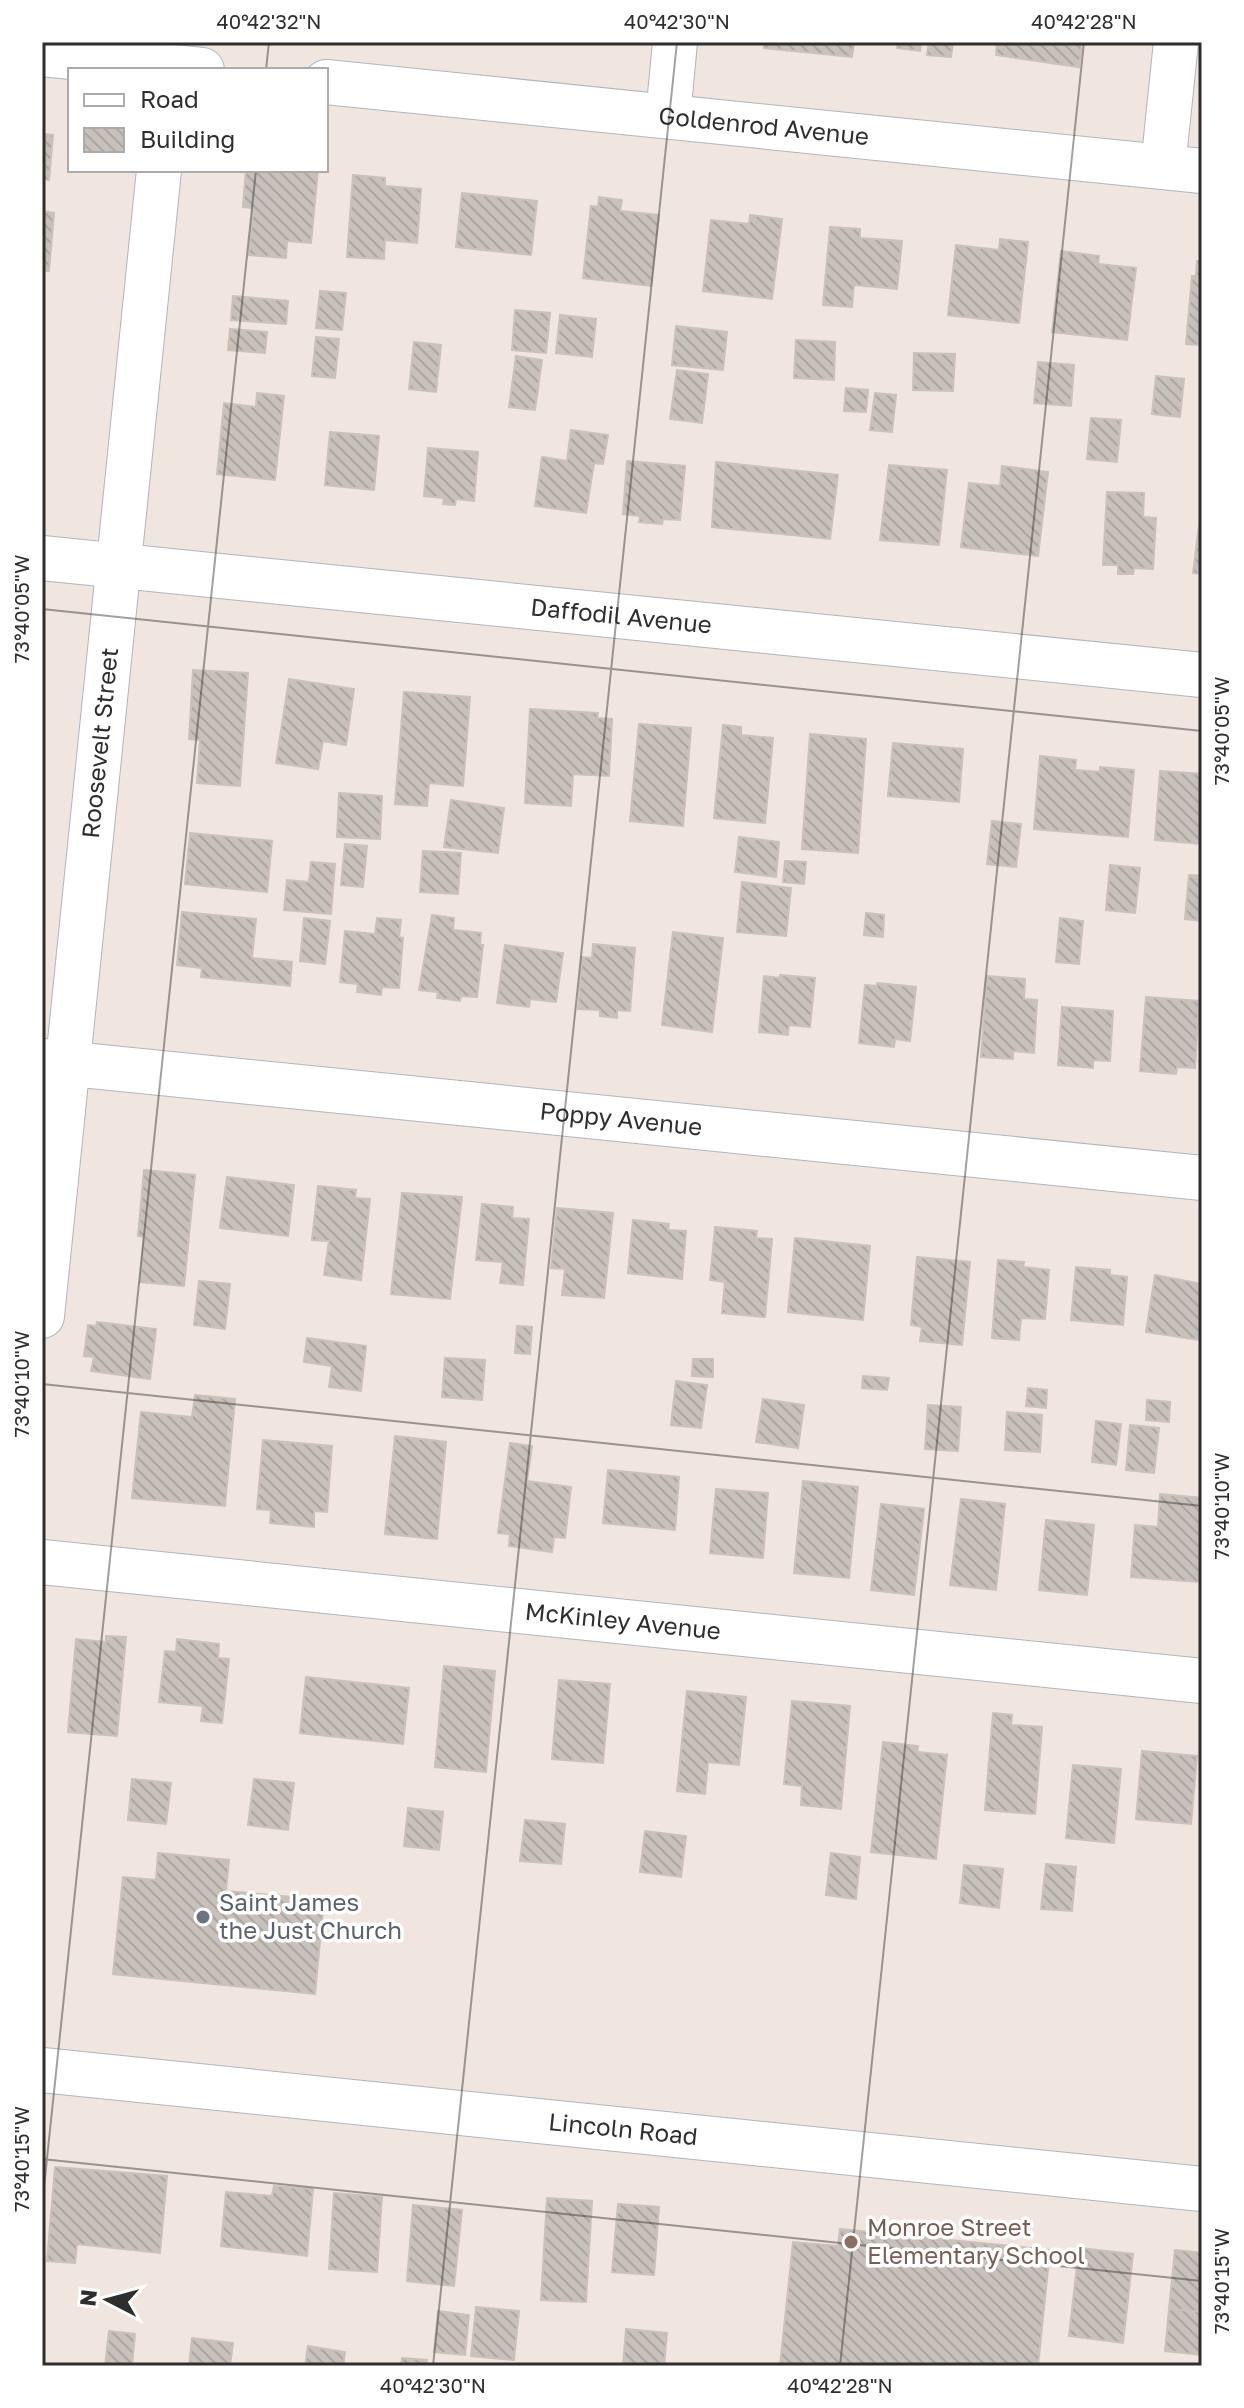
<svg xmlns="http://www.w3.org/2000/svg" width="1244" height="2408" font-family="'Golos Text',sans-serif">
	<defs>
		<pattern id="building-back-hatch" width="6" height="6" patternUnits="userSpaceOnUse" patternTransform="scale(2)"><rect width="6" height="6" fill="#c8c1bb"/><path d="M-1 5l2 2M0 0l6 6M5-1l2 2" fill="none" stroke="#aca6a1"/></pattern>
	</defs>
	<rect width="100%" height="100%" fill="#f0e5df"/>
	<path fill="url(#building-back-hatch)" stroke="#ccc1b8" stroke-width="2" d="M764,42H854L852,57L764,48Z
		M898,42H921L920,51L897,48Z
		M929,42H953L951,57L927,55Z
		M997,42H1082L1079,67L996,55Z
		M42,134L53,135L49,180L42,179Z
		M246,170H318L311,243L287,241L286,258L249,255L253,208L243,207Z
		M353,175L385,178V186L421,189L417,243L385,240L384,259L347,257Z
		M462,193L537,201L531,255L456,247Z
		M599,197L622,200L620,211L659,215L651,286L583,278L591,206L598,207Z
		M42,211L54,213L49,271H42Z
		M750,215L782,219L772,299L703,291L711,220L749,224Z
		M830,227L860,229V238L902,241L897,289L854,285L852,307L823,305Z
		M1000,239L1028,242L1019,323L948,315L956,245L999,250Z
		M1061,251L1099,256L1098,264L1136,268L1127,340L1052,332Z
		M1197,261H1202V345L1186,344L1192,276H1196Z
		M320,291L346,293L342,330L316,328Z
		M233,296L288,301L286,324L231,320Z
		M515,310L550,313L546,353L512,350Z
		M560,315L596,319L592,357L556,353Z
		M676,326L727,332L723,370L672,365Z
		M230,329L267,332L265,353L228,350Z
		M316,337L339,339L335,378L312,376Z
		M796,340L835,342L834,380L794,378Z
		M414,342L441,345L436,392L409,389Z
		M914,353L955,354L953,391L913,390Z
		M516,356L542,360L535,410L509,407Z
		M1038,362L1074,365L1071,406L1034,403Z
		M677,370L708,374L702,423L670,419Z
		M1156,376L1184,379L1180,417L1152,414Z
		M846,388L868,390L866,412L844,411Z
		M257,393L284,396L275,480L217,474L224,403L256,407Z
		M875,393L896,395L892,432L870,430Z
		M1091,418L1121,420L1117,462L1087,459Z
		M571,430L608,435L603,464L594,463L586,513L535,506L542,457L567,461Z
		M330,432L379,436L374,490L325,485Z
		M428,448L478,452L474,501L456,499L455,505L443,504L444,498L424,496Z
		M627,461L685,466L680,520L663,519L662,524L639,522L640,516L623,514Z
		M716,462L838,475L830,539L712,527Z
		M889,465L947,470L939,545L880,540Z
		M1002,466L1048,472L1038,556L961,547L969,483L1000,486Z
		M1107,492L1144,493L1143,517L1156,518L1153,569L1134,568L1133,574H1118V565H1103Z
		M1202,502V574L1193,573Z
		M193,670L248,673L240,786L197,783L200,740L189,739Z
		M289,679L354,689L346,745L323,741L318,769L276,763Z
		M404,692L470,697L463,786L429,783L427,806L395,804Z
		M530,709L598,713L597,718L612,719L609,776L573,774L571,806L525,803Z
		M639,724L691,728L683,826L630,821Z
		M723,725L741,727V735L773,738L765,823L714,818Z
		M810,734L866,739L858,853L802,849Z
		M893,743L963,749L959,802L888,796Z
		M1040,756L1076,760L1075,770L1100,772V767L1134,770L1128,837L1034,829Z
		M1160,771L1202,774V844L1155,840Z
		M339,793L382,796L380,839L337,837Z
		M451,800L504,808L498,853L444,847Z
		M992,821L1021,824L1016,867L987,864Z
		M190,833L272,841L267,892L185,884Z
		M739,837L779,842L776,877L735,872Z
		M345,844L367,846L363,887L341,885Z
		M423,851L461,853L458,894L420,892Z
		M785,861L806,862L804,884L783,882Z
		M311,862L335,864L331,914L284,910L287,880L309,882Z
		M1110,865L1140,868L1135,913L1106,910Z
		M1189,875L1202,876V921L1185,919Z
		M742,882L791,888L786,936L737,932Z
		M182,912L256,919L252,958L292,962L290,986L201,977L202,968L177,965Z
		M866,913L884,915L883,937L864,935Z
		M432,915L454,918L453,930L481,933L480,945H483L477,997L461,996L460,1001L437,998L438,992L419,990Z
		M304,918L330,921L325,964L300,961Z
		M377,918L401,920L399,937L403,938L399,988L382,987L381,995L357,992L358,984L340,982L345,931L375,934Z
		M1060,918L1083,921L1079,964L1056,962Z
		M673,932L723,938L712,1032L662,1025Z
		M593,944L635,948L630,1011L617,1010V1018L600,1016V1010L578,1009L582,957L592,958Z
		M505,945L563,953L556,1002L530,999L529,1007L497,1003Z
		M780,975L815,978L810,1027L789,1025L788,1035L759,1032L764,976L780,978Z
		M987,976L1025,979L1024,999L1037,1000L1034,1053L1013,1051V1059L981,1057Z
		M877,983L916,987L910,1041L895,1039L894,1047L859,1043L865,985L877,986Z
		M1146,997L1199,1001L1195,1068L1177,1067L1176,1074L1140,1071Z
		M1062,1007L1113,1011L1110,1061L1093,1060V1068L1058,1065Z
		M144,1170L195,1175L184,1286L140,1282L144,1237L138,1236Z
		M227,1177L294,1185L288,1236L220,1228Z
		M318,1186L356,1190L355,1198L370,1199L361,1280L324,1275L329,1241L312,1240Z
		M402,1193L462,1197L450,1299L391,1294Z
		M482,1204L513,1207L512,1218L529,1219L523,1285L500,1283L503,1262L476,1260Z
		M557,1208L613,1213L604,1298L562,1295L565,1269L551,1268Z
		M633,1220L669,1224L668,1230L686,1231L682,1279L628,1273Z
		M715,1227L757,1231L756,1238L772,1239L765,1317L722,1313L725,1282L710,1280Z
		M795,1238L870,1246L863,1320L788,1312Z
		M917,1257L970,1262L962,1345L920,1341L922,1327L911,1325Z
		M998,1260L1024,1262L1023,1267L1049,1270L1045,1319L1021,1318L1019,1340L992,1338Z
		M1076,1267L1110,1270V1275L1127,1277L1123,1325L1071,1320Z
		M1155,1275L1202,1284L1200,1340L1146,1332Z
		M199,1281L230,1284L225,1329L194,1325Z
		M97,1322L156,1329L150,1379L91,1371L94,1357L84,1356L88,1325L96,1326Z
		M517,1326L532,1327L530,1354L515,1353Z
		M307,1338L366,1346L361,1391L329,1387L332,1366L304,1362Z
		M445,1358L485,1360L482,1400L442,1397Z
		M693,1359H713V1377L692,1376Z
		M863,1376L889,1378L887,1390L862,1388Z
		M676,1381L707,1385L701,1428L671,1425Z
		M1028,1388L1047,1390L1046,1408L1026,1406Z
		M195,1395L235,1399L225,1506L132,1498L141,1412L192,1417Z
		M763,1399L804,1405L798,1448L756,1442Z
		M1147,1400L1170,1402L1169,1422L1146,1420Z
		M928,1405L961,1407L958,1451L925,1449Z
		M1007,1412L1042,1415L1040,1452L1005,1450Z
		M1096,1421L1121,1424L1116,1465L1092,1462Z
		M1130,1425L1159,1428L1154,1473L1126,1470Z
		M395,1436L446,1442L437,1539L385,1534Z
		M263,1440L332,1446L327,1512L314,1511V1527L270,1523L271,1510L257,1509Z
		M510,1443L532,1446L527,1481L571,1487L565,1538L554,1537L552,1552L509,1546L510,1534L498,1533Z
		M608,1470L679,1477L675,1530L603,1523Z
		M803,1481L858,1487L849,1578L794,1573Z
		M716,1489L768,1493L763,1558L710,1553Z
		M1160,1494L1202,1498L1200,1582L1131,1577L1135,1525L1158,1527Z
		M961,1499L1005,1504L996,1590L950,1585Z
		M881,1504L924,1509L914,1595L871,1590Z
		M1046,1520L1094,1525L1087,1595L1039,1590Z
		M106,1636L126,1637L117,1736L68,1732L76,1639L106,1642Z
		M177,1639L219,1644L218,1658L229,1659L222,1723L201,1721L203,1706L159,1702L165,1651L176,1652Z
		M444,1666L495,1671L486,1772L435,1767Z
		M306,1677L409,1688L403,1744L300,1733Z
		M559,1680L610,1684L603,1763L552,1759Z
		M687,1691L746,1697L739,1765L708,1762L705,1794L677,1791Z
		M792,1701L850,1706L841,1809L801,1805L802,1786L784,1784Z
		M993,1713L1012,1715L1011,1725L1042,1727L1035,1814L985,1810Z
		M883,1742L918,1746L917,1752L947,1755L936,1859L871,1852Z
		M1142,1751L1197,1756L1191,1824L1136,1819Z
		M1073,1765L1121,1769L1114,1843L1066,1838Z
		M132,1779L171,1783L166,1824L128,1820Z
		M254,1779L294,1783L288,1830L248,1825Z
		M408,1808L443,1812L439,1850L404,1846Z
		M525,1820L565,1824L561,1864L520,1861Z
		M645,1831L686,1836L681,1877L640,1872Z
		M158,1853L229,1860L226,1891L324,1900L315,1994L113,1974L123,1877L156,1880Z
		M831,1853L860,1857L856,1899L826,1895Z
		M1046,1864L1076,1867L1072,1911L1041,1909Z
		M964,1865L1003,1869L999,1908L960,1903Z
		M55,2167L167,2176L160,2253L77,2244L75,2263L47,2261Z
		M274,2186L313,2189L307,2256L221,2246L226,2192L272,2196Z
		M334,2193L382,2197L377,2272L329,2269Z
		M547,2198L592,2201L586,2302L541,2300Z
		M618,2204L659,2207L654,2275L612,2272Z
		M413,2205L462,2210L454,2286L407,2281Z
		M840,2229L1050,2250L1038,2366H780L793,2242L838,2246Z
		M1079,2248L1133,2254L1123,2343L1069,2336Z
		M1175,2250L1202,2253V2312L1169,2309Z
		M476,2307L519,2311L514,2360L471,2356Z
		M1169,2309L1202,2312V2355L1165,2351Z
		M438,2311L469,2315L465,2355L434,2352Z
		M626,2329L667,2333L664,2366H623Z
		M109,2331L135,2334L132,2366H105Z
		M192,2338L233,2343L230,2366H189Z
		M308,2346L345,2352L343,2366H305Z
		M402,2358L427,2360L426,2366H401Z"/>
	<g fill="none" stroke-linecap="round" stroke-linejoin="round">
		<g stroke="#afb6be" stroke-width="46">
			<g id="minor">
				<path d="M42,54L202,70"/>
				<path id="s1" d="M326,82L1202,171"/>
				<path d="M668,116L675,42"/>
				<path d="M1163,167L1176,42"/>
				<path id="s2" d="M42,558L1202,675"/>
				<path id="s3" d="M42,1061L1202,1178"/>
				<path id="s4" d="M42,1316L159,170"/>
				<path id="s5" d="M42,1562L1202,1681"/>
				<path id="s6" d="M42,2070L1202,2189"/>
			</g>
		</g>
		<use href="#minor" stroke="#fff" stroke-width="44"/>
	</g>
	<path fill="none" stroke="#2e2e2e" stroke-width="2" stroke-opacity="0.45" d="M266,70L269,42M42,609L1202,731M42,1384L1202,1506M42,2159L1202,2281M42,2206L256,170M433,2366L677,42M840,2366L1084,42"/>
	<circle fill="#6b7280" stroke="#fff" stroke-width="3" cx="203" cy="1917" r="8"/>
	<circle fill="#8d6e63" stroke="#fff" stroke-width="3" cx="851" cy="2242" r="8"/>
	<g text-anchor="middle" stroke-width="7" stroke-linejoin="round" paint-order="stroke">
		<g font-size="24" fill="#2e2e2e" stroke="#fff">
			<text dy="8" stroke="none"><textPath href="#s1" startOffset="440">Goldenrod Avenue</textPath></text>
			<text dy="8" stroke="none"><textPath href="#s2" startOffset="582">Daffodil Avenue</textPath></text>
			<text dy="8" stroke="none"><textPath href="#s4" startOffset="576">Roosevelt Street</textPath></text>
			<text dy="8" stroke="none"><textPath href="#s3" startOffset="582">Poppy Avenue</textPath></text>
			<text dy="8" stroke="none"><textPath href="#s5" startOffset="584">McKinley Avenue</textPath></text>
			<text dy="8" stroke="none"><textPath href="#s6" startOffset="584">Lincoln Road</textPath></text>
		</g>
		<g font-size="24" fill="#5b616d" stroke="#fff" text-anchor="start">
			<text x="219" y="1911">Saint James<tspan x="219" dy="28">the Just Church</tspan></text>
		</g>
		<g font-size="24" fill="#785e54" stroke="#fff" text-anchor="start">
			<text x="867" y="2236">Monroe Street<tspan x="867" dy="28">Elementary School</tspan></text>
		</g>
	</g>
	<rect width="1244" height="2408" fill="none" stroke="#ffffff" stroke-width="88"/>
	<rect x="68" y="68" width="260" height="104" fill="#ffffff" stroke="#ababab" stroke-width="2"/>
	<rect x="84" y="94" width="40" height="12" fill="#ffffff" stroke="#ababab" stroke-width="2"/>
	<text x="140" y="108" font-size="24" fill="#2e2e2e">Road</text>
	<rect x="84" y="128" width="40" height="24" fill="url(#building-back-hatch)" stroke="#ababab" stroke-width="2"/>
	<text x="140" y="148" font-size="24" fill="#2e2e2e">Building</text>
	<g transform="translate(108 2300) rotate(276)" stroke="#ffffff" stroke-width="6" paint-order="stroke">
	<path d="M0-6L14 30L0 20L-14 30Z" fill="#2e2e2e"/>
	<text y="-12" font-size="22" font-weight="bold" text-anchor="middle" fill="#2e2e2e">N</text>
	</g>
	<rect x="44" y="44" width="1156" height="2320" fill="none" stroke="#2e2e2e" stroke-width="3"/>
	<g font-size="20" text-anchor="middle" fill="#2e2e2e">
		<text x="269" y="29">40°42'32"N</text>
		<text x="677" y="29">40°42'30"N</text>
		<text x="1084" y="29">40°42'28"N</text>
		<text transform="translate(22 609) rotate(-90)" y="7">73°40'05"W</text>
		<text transform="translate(1222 731) rotate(-90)" y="7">73°40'05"W</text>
		<text transform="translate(22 1384) rotate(-90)" y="7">73°40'10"W</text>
		<text transform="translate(1222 1506) rotate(-90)" y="7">73°40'10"W</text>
		<text transform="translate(22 2159) rotate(-90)" y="7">73°40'15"W</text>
		<text transform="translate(1222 2281) rotate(-90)" y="7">73°40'15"W</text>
		<text x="433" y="2393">40°42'30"N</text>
		<text x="840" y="2393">40°42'28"N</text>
	</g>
</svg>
